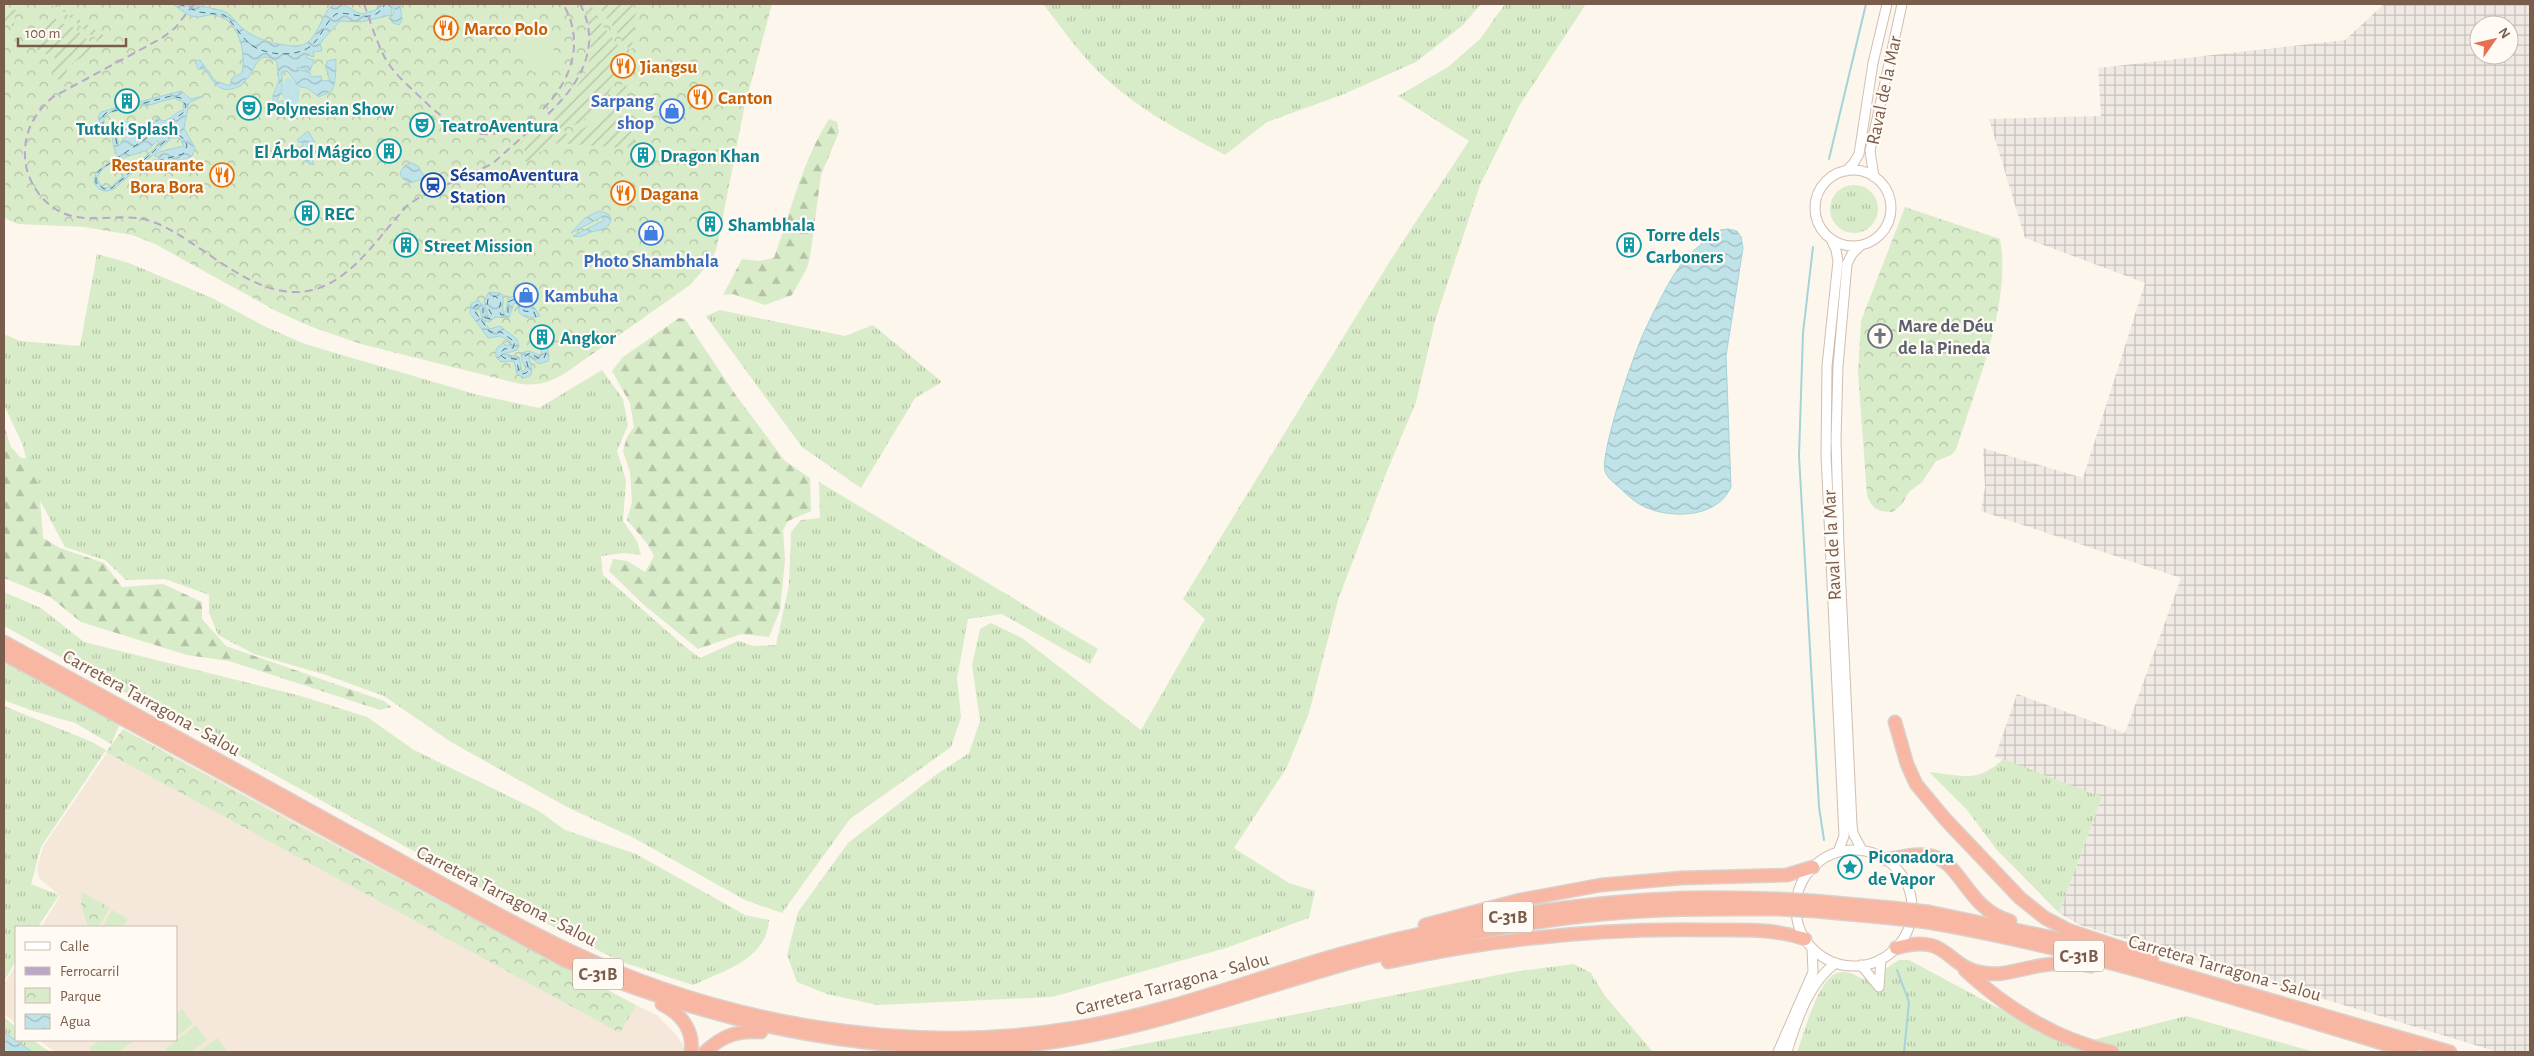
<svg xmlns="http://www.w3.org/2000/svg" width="2534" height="1056" font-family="'Alegreya Sans',sans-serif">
	<defs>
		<pattern id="industrial-grid" width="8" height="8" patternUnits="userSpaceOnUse" patternTransform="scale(1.25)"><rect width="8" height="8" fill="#efe9e4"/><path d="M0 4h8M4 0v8" fill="none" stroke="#c7c0bb"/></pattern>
		<pattern id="grass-tufts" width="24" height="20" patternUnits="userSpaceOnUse" patternTransform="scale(1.25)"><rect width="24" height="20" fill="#d8ecc9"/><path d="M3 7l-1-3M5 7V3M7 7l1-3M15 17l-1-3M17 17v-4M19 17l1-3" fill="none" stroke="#b4c2a5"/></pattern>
		<pattern id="forest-firs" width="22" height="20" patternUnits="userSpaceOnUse" patternTransform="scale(1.25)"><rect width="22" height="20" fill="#d8ecc9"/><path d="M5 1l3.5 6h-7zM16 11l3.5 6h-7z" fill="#b4c2a5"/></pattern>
		<pattern id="park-crowns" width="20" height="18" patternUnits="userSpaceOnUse" patternTransform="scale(1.25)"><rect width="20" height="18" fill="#d8ecc9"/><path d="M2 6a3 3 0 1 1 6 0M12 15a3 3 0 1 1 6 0" fill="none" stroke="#b4c2a5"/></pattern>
		<pattern id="garden-furrows" width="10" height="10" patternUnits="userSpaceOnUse" patternTransform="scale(1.25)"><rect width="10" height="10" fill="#d8ecc9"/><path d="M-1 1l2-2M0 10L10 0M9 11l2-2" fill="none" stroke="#b4c2a5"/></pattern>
		<pattern id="water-waves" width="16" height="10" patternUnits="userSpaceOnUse" patternTransform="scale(1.25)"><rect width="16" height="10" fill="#bfe3e8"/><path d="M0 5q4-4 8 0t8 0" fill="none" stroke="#a0bbbe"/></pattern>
	</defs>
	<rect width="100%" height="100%" fill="#fdf6ec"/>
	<path fill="#f5e8da" d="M123,729L612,994L657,1015L677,1036L684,1047V1052H55L38,1040H176V927H41L60,896L39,878L37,868L43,847Z
		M16,965V1024L4,1014V984Z"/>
	<path fill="url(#industrial-grid)" fill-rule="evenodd" d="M2384,4H2530V1052H2498L2080,925L2059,913L2102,797L1995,757L2017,694L2125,733L2181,578L1981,511L1985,487L1983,448L2083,478L2145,283L2025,238L1989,119L2101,116L2098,68L2345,40ZM2479,25H2509V55H2479Z"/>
	<path fill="url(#grass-tufts)" d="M1043,4H1481L1463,25L1416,62L1344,94L1267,122L1225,155C1178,130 1128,104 1091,64C1074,46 1059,24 1043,4Z
		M1505,4H1586L1519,106L1480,185L1435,321L1416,402L1385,476L1338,600L1309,713L1287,767L1234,848L1289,883L1315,891L1309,918L1226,948L1052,997L877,1005L827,994L797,982L787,955L798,912L848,843L937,774L969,753L980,721L972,665L980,629L991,623L1022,638L1141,730L1205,619L1183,599L1390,261L1469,141L1398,96L1448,67L1480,39Z
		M1830 209a24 24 0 1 1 48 0a24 24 0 1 1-48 0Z
		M97,254L129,263L212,298L266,327L305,344L478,395L539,408L602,370L623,399L628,425L617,451L626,480L623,521L637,541L641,555L624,553L601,556L603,575L683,645L700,658L738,641L754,646L776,645L789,585L791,532L801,520L820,518L819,482L1098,649L1090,664L1002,614L968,619L957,678L961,717L951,747L850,819L782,913L745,900L632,837L567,807L451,742L384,696L326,675L254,654L218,635L209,613V595L165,579L126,580L105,560L65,547L36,493L22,443L4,405V334L20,341L80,346Z
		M720,310L845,336L873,325L942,382L915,398L861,488L802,447L706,316Z
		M4,592L41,608L84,642L301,696L367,717L414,750L539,811L565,830L636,854L745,915L769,920C767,959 723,971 693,985L619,961L519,909L4,626Z
		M4,660L120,724L111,744L75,723L33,711L4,700Z
		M4,706L92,742L106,750L41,847L31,884L59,895L38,927H16V961L4,981Z
		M2003,759L2102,797L2059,913L1996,849L1967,810L1929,772C1961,775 1977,784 2003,759Z
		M1899,960H1909L2069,1046L2186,1016L2315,1052H1797C1804,1034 1818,979 1837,973C1846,969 1855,975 1863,979L1885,969Z
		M1574,964L1591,973L1605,996L1653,1052H1102L1513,972Z
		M4,1017L16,1027V1040H33L50,1052H4Z"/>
	<path fill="url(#forest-firs)" d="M829,119L837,122L839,132L821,175L810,257L807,268L792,295L765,305L733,294L723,295L742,259L758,261L774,258C791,211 802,162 829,119Z
		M679,318L685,319L735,394L785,461L810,478L811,511L788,521L783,530L785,560L780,610L769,637L741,634L698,649L644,605L609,571L613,559L627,561L645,572L654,556L646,542L627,520L632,502L630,472L623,451L627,437L634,427L630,403L612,371L623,357Z
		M4,426L11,447L21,458L37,459L43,538L60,548L104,563L122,587L163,584L202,602V619L226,646L384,701L391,707L380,710L229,661L187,655L81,622L50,597L4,578Z"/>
	<path fill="url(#park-crowns)" d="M4,4H772L744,109L717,247L712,260L690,285L564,374C548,383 535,387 516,383L361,344L312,327L278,312L155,244L132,235L84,227L18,224L4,218Z
		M1905,207L2000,239C2012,303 1975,388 1956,450L1951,455L1936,461L1922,482L1909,492L1902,504L1893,512C1878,512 1872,509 1867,495L1858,373L1861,321Z
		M123,729L304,829L636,1005L620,1033L106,752Z
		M82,892L110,908L98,927H88L81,905Z"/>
	<path fill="url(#garden-furrows)" d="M46,4H56L106,37L97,40L59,8Z
		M582,4H591L597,18L617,44C627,78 594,130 556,128L547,119C587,81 602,59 582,4Z
		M597,4H634L636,13L631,52Z
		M14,9L16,10L14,25L12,26L4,23V11Z
		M50,15L68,27L70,25L89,41L93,50L68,66L66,76L60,81L51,73L55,58L37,50L40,30L45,26Z
		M627,81L623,112H621L619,128L633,131L634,144L626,148L557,143L535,155L526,163L525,151L520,143L541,124C562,146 593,127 609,107C615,99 618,91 623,83Z"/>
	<path fill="#d8ecc9" d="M547,20L548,35L554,41L553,63L542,72H533L519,55L512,50V46L516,42C517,25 533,22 547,20Z
		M112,910L128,919L123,927H102Z
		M182,1009L193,1024L176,1037V1014Z
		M196,1025L207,1040L191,1052H167L165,1049Z
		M217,1038L228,1052H198Z
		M100,1040H135L118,1052H93L89,1048Z"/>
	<path fill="url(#water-waves)" stroke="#a5d3da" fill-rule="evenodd" d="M173,4C185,4 214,7 225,12C232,15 234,20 239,25C252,39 276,45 294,46C323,48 319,0 341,4C348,6 354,12 362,14L376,10L379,4H393L391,15L361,22L340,21L320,43L322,51L313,52L314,57L307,55V58L314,60L310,71L297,67V69L310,73L311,77L321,76L322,81L330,80L325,65L327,64V61L336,59C336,67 336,83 332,91L319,97L307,88L300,87L287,71L282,72V90L276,103L284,100L298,120L291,114L285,103L276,106L282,116L279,118L278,112L273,108V95L279,81L277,62C260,49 256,65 250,75C247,80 244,80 242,85C221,96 215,85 205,69H198L195,61L200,60L215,81L230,86L232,78L242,73C246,53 240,20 215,15C210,14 205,16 200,17C189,18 181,10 173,4Z
		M395,4H400L402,20L399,25L393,23L389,18L393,15Z
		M181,91L191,99L203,96L189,103L184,128L195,148L192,156C177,164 165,160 150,164V161L161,158L154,156L159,152L184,146L180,138H172L114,189C105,193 98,191 94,182L96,172L118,156C113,149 114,145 112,137C110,131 101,127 98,118L101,112ZM174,98L183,102L184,110C175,111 173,120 162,121L157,117L153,125L145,129L135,123L123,121V139L119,146L116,134L104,124V118L109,113L143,104L146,106ZM157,141L159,142L155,148L112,186L104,188L99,183L97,178C104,160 129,157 144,151C149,150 153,145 157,141Z
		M308,131L315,142H309L307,147L310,154L314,156L312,159L314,165L308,162L310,160L306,161L299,158L298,147H302L303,143L298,142V139Z
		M411,163L418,166L424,176L420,180L409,183L402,178L400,173L405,165Z
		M599,211L609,214L611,219C608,232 601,229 591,232C585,234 582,238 573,236L604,220L602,217L571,233L585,218Z
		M1728,229L1737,231L1741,237L1743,248L1726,356L1731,487C1718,517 1675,519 1647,508C1637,504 1627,495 1620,488C1614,483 1607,478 1605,471C1600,452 1635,349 1646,328C1654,311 1671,276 1683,262C1692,250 1708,239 1720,230Z
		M489,292L500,293L503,295V313L506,311L508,298L517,295L525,302V308L534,307L540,316C533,318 524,319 519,312L518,304L514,303L509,318L495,317L490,322C482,321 481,317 480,310L476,309L478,316L490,329L500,326L517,339L519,346L517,350L504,354L519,357L522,372L526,369L522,361L521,353L529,351L539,355L542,354L540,347L547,345L549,356L548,361L539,364L530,357L529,358L532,368L531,375L525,378L517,374L514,361L501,362L496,357V349L503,343L508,346L511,342L500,336L488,338L470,313L471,304L478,300L484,306L486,315L488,316L484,302Z
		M4,1032L32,1052H4Z"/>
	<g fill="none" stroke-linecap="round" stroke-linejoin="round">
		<path stroke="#a5d3da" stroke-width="2" d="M1829,159L1866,4
			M1813,247L1803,333L1799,456L1819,807L1824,840
			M1897,970L1909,1002L1904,1052"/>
		<path stroke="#bfe3e8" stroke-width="8" d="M289,82L296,90L294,104L292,106L288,103L286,88Z"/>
		<path stroke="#437c86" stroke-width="1" stroke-dasharray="6 5" stroke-linecap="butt" d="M179,4L199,12L224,15C234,23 240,36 250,44C265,56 298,58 312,45C322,36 325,22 336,14C352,10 373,27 385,4
			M117,144L115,135L103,125V116L106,113L171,96L181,98L186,106L183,113L100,170L96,175V183L104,189L112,188L171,136L179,135L185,140L187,146L183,154L150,163
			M117,165L125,169
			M536,317L534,312L524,311L520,301L515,299L508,302V314L501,315L499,310L501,301L495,296L488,299L487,306L492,315L490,319L483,317V308L480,305H476L473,309L490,332H501L515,342L513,348L504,349L500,354L504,358L516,359L519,371L522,374L526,373L529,370L525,356L530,353L540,359L544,358L546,353L544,346"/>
		<g stroke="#d1beb0" stroke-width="11">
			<path id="minor" d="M1815 208a38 38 0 1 1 76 0a38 38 0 1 1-76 0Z
				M1846,171L1853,164L1859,154L1873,63L1887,4
				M1874,177L1870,151L1902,4
				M1831,239L1836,250L1838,261L1827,366L1826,455L1844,836L1838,852
				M1860,246L1852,254L1847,264L1838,366L1836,440L1839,545L1852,825L1853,833L1862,850
				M1796 908a58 58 0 1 1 116 0a58 58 0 1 1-116 0Z
				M1861,965L1879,987
				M1879,987L1881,959
				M1778,1052L1813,972L1812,948
				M1787,1052C1796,1022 1809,982 1836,963"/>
		</g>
		<g stroke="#dad1cd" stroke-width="15">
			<path id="highway" d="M4,642C120,706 236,770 352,834C424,873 495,915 568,950C723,1024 906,1056 1075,1028C1169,1013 1257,977 1348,952C1457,922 1570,902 1684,898C1715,897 1747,898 1778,899
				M4,654L564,960C709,1022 861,1056 1020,1046C1135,1035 1242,993 1352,962C1434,940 1518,922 1603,914C1662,908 1720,909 1778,909
				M1895,722L1907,764L1916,784L1945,819L2020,898L2045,918L2068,930L2152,958
				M1886,859C1900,858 1918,852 1932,856C1962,863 1967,909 2010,921
				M1815,901L1893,908
				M1815,911L1891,918
				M1929,912L2059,939L2450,1052
				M1927,922C2092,950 2252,1005 2412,1052
				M1425,925L1520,900L1601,885L1681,878L1787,875L1813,867
				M1896,948C1950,932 1945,968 1984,973C2001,976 2017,970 2033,967C2053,963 2071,962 2091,966
				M1388,962C1492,939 1601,928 1708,930C1741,930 1773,928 1805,939
				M1965,970C2006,1008 2057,1040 2112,1052
				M662,1004C681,1014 694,1030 691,1052
				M705,1052C722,1036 737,1030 761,1032"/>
		</g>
		<use href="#minor" stroke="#fff" stroke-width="9"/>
		<use href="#highway" stroke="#f7b7a3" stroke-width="12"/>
		<path stroke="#b9a8c9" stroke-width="2" stroke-dasharray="8 5" stroke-linecap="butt" d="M194,4L175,28L162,38L53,97C35,112 24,131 25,156C25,170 31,183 39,194C74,237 114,206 156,223C205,243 255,304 313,290C354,279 380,234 408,205L420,197L492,164L537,124
			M364,4C370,20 375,38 383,54C390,69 403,81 415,92C452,129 483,151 532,118
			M543,109C572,80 585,41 563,4
			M548,114C579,85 603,47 580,4"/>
		<g stroke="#dad1cd" stroke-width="15" stroke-linecap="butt">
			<path id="highway-bridge" d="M1778,899L1815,901
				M1893,908L1929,912
				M1778,909L1815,911
				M1891,918L1927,922"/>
		</g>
		<use href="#highway-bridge" stroke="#f7b7a3" stroke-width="12"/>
	</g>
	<defs>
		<g id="restaurant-ring" transform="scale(1.25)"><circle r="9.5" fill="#fffaf3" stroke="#e8710a" stroke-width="1.5"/><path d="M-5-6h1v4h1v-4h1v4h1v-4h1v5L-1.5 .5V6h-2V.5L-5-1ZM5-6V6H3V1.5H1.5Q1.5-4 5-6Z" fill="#e8710a"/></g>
		<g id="building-ring" transform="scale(1.25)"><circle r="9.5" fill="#fffaf3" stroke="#0f9aa8" stroke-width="1.5"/><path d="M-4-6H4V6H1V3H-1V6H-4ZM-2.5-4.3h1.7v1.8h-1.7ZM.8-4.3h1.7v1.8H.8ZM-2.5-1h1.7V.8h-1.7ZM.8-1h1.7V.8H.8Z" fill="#0f9aa8"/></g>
		<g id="theatre-ring" transform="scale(1.25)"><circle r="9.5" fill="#fffaf3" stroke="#0f9aa8" stroke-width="1.5"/><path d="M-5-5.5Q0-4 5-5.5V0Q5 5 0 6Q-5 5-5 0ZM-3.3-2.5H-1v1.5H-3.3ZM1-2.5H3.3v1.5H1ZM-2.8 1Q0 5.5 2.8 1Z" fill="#0f9aa8"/></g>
		<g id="shop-ring" transform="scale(1.25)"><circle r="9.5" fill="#fffaf3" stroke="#3f7fe0" stroke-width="1.5"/><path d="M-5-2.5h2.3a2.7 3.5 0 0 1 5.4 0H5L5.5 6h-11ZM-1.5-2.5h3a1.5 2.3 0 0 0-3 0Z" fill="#3f7fe0"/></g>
		<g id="station-ring" transform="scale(1.25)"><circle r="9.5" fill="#fffaf3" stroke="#1a4fb4" stroke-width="1.5"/><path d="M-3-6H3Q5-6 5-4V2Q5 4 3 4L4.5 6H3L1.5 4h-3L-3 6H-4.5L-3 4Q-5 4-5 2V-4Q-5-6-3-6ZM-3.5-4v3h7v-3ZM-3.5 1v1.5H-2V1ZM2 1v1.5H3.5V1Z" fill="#1a4fb4"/></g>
		<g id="church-ring" transform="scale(1.25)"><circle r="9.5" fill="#fffaf3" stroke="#6b7280" stroke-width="1.5"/><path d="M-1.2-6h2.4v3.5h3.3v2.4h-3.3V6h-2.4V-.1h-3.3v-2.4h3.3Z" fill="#6b7280"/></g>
		<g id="sight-ring" transform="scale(1.25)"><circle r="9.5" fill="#fffaf3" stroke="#0f9aa8" stroke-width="1.5"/><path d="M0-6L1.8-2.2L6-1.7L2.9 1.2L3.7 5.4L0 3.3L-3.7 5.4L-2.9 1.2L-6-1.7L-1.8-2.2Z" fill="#0f9aa8"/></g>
	</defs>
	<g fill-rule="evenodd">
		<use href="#restaurant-ring" x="446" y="28"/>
		<use href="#restaurant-ring" x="623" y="66"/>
		<use href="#restaurant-ring" x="700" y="97"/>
		<use href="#building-ring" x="127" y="101"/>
		<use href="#theatre-ring" x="249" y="108"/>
		<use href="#shop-ring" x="672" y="111"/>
		<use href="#theatre-ring" x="422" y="125"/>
		<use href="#building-ring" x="389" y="151"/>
		<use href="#building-ring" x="643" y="155"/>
		<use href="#restaurant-ring" x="222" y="175"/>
		<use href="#station-ring" x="433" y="185"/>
		<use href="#restaurant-ring" x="623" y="193"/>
		<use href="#building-ring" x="307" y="213"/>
		<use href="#building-ring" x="710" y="224"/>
		<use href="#shop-ring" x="651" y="233"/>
		<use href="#building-ring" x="406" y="245"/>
		<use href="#building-ring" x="1629" y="245"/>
		<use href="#shop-ring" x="526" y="295"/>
		<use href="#church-ring" x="1880" y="336"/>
		<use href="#building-ring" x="542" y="337"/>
		<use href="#sight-ring" x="1850" y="867"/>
	</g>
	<g text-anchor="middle" stroke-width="4.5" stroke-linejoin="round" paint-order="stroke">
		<g fill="#fffaf3" stroke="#a28b7f" stroke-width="1">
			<rect x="1483" y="901.5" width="50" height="31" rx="4"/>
			<rect x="2054" y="940.5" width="50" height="31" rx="4"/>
			<rect x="573" y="958.5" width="50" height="31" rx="4"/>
		</g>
		<g font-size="18" font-weight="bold" fill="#7a5c4d">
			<text x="1508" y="923">C-31B</text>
			<text x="2079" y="962">C-31B</text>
			<text x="598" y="980">C-31B</text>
		</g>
		<g font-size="19" font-weight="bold" fill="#c56008" stroke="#fffaf3" text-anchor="start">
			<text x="464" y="35">Marco Polo</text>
			<text x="640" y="73">Jiangsu</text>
			<text x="718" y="104">Canton</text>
			<text x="204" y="171" text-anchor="end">Restaurante<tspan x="204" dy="22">Bora Bora</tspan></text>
			<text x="640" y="200">Dagana</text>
		</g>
		<g font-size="19" fill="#7a5c4d" stroke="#fffaf3">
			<text transform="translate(1883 90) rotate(-78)" y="7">Raval de la Mar</text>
			<text transform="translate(1831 545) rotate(-93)" y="7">Raval de la Mar</text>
			<text transform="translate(152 702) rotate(29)" y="7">Carretera Tarragona - Salou</text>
			<text transform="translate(507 895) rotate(27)" y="7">Carretera Tarragona - Salou</text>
			<text transform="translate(2225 967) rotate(16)" y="7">Carretera Tarragona - Salou</text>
			<text transform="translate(1172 983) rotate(-15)" y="7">Carretera Tarragona - Salou</text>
		</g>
		<g font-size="19" font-weight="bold" fill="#366cbe" stroke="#fffaf3" text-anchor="end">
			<text x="654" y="107">Sarpang<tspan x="654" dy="22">shop</tspan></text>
			<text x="651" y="267" text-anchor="middle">Photo Shambhala</text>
			<text x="544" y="302" text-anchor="start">Kambuha</text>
		</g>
		<g font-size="19" font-weight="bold" fill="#0d838f" stroke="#fffaf3" text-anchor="start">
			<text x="266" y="115">Polynesian Show</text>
			<text x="440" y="132">TeatroAventura</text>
			<text x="127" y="135" text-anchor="middle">Tutuki Splash</text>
			<text x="372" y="158" text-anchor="end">El Árbol Mágico</text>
			<text x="660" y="162">Dragon Khan</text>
			<text x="324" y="220">REC</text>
			<text x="728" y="231">Shambhala</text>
			<text x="1646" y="241">Torre dels<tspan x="1646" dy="22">Carboners</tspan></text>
			<text x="424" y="252">Street Mission</text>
			<text x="560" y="344">Angkor</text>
			<text x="1868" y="863">Piconadora<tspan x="1868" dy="22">de Vapor</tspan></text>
		</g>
		<g font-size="19" font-weight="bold" fill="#164399" stroke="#fffaf3" text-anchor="start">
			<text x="450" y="181">SésamoAventura<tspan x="450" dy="22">Station</tspan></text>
		</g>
		<g font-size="19" font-weight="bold" fill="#5b616d" stroke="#fffaf3" text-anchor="start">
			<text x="1898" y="332">Mare de Déu<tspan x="1898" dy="22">de la Pineda</tspan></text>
		</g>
	</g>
	<rect width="2534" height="1056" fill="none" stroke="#7a5c4d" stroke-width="10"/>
	<rect x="15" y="926" width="162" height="115" fill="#fffaf3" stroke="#cabbb1"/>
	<rect x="25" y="942" width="25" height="8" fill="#ffffff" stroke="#cabbb1"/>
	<text x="60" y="951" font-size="15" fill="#7a5c4d">Calle</text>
	<rect x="25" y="967" width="25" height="8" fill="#b9a8c9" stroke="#cabbb1"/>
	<text x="60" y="976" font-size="15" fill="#7a5c4d">Ferrocarril</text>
	<rect x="25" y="988" width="25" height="15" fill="url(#park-crowns)" stroke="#cabbb1"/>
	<text x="60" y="1001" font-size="15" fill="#7a5c4d">Parque</text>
	<rect x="25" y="1014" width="25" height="15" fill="url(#water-waves)" stroke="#cabbb1"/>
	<text x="60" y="1026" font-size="15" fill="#7a5c4d">Agua</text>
	<g transform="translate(2494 40) rotate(56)"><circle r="24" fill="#fffaf3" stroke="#cabbb1"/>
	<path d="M0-4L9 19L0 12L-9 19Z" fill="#e76f51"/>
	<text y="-8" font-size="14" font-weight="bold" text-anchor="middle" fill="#7a5c4d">N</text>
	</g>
	<path d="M18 38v8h108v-8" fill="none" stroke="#7a5c4d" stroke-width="2.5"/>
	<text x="25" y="38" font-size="15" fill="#7a5c4d" stroke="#fffaf3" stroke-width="4" paint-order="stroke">100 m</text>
</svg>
